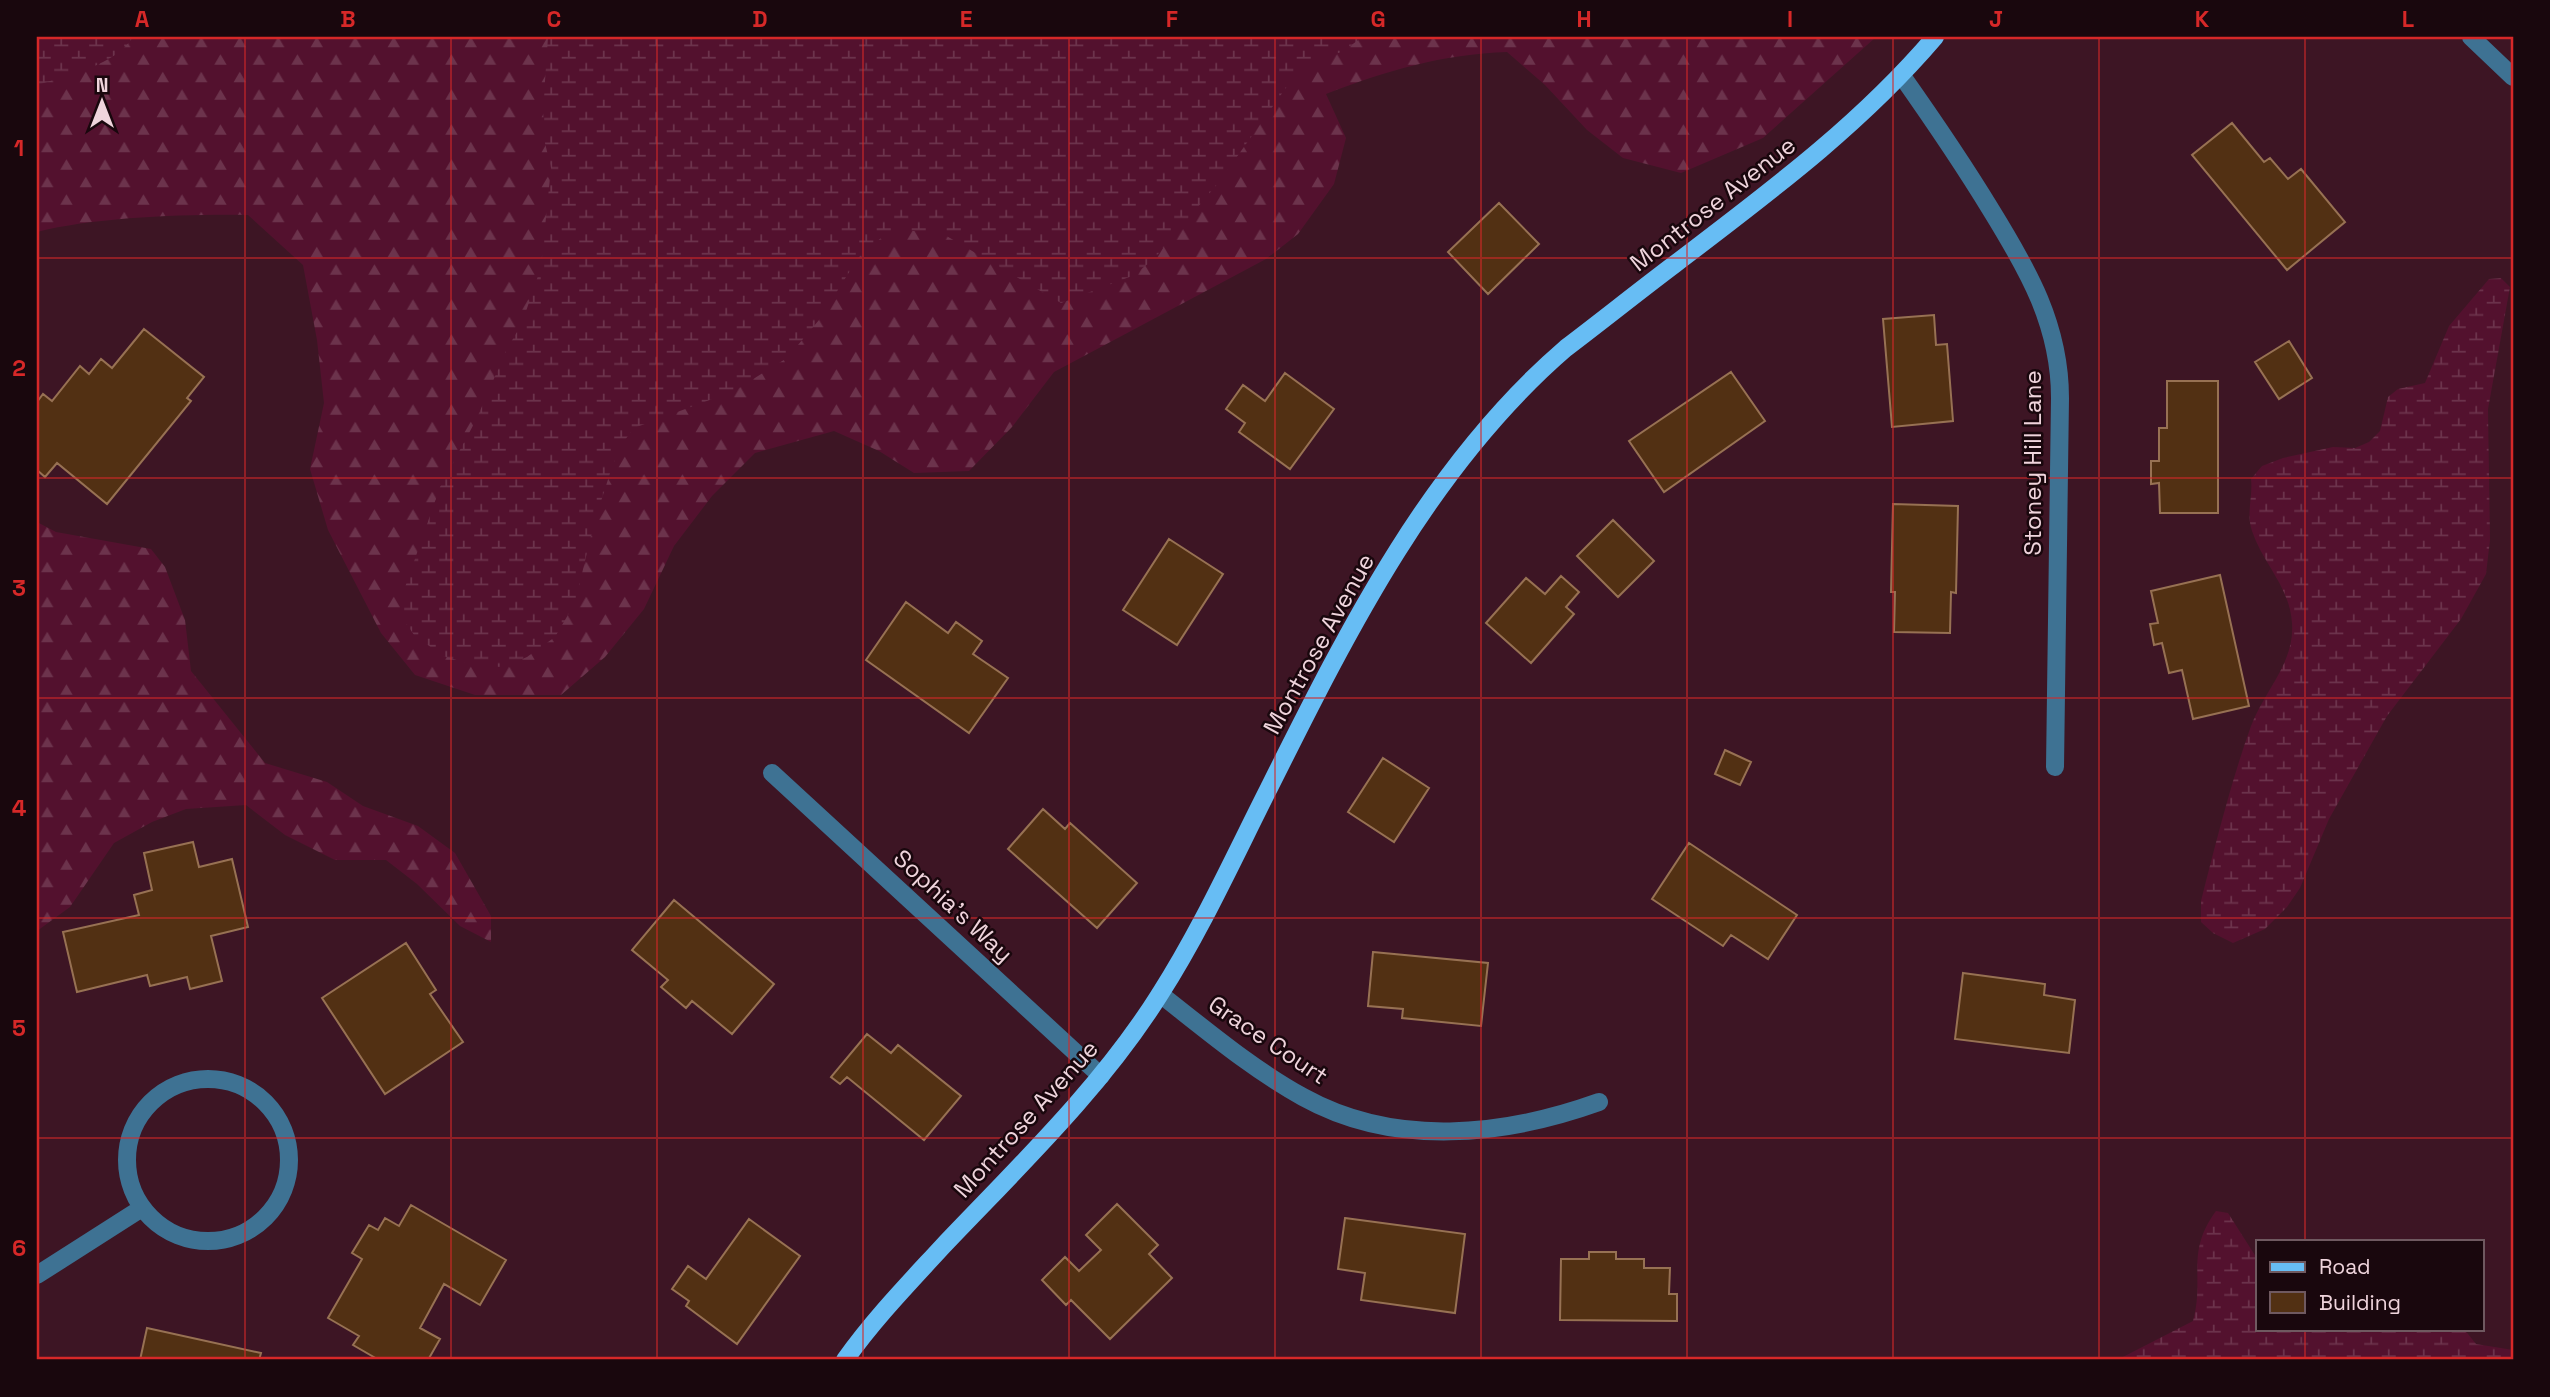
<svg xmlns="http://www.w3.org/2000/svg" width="2550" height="1397" font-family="'Space Grotesk',sans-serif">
	<defs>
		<pattern id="forest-firs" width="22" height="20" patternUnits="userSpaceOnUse" patternTransform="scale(1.75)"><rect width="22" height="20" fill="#53112e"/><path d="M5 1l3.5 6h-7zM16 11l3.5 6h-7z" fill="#6c334c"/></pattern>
		<pattern id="wetland-marsh" width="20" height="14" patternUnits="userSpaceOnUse" patternTransform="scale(1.75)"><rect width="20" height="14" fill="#53112e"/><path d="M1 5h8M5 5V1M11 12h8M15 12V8" fill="none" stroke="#6c334c"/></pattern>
	</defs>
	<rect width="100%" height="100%" fill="#3d1524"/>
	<path fill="url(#forest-firs)" d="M37,37H1876L1763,138L1681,173L1623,158L1587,130L1545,85L1507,52C1443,54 1385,71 1326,94L1346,138L1334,184L1298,234L1266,259L1054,372L1012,427L969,471L914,473L879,451L834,431L755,453L712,496L674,546L644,609L605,657L561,695H475L415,675L381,633L328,530L310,469L324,403L317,340L303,265L248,215C186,214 96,217 37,232Z
		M37,522L56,532L151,549L165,567L185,620L191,671L265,763L327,782L363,806L418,826L455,853L491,916V942L460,926L417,884L386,860H335L285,835L246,805L186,809L152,822L114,843L70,907L37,931Z"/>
	<path fill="url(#wetland-marsh)" d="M37,37H133C114,66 70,74 38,85Z
		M548,37H1361V38L1342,52L1327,56L1295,75L1219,182L1153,260L1132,276L1061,303L938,231H889L858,258L819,320L787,358L734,391L634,428L621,445L612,467L594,523L575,603L555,637L527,657L504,667L477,666L443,656L414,635L404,620L402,596L440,487L476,420L506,351L522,323L541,267L551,168L545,143L543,110Z
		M2501,278L2510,287L2488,409L2490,540L2486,574L2461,619L2387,716L2329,819L2300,888L2287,907L2265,929L2233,943L2213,933L2201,922V901C2216,842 2231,782 2251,726C2264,691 2295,663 2292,623C2290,587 2263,564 2252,531C2246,513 2253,498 2251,479L2262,466L2283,458L2333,447L2355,448L2369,442L2380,431L2388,397L2398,389L2425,383L2449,326L2489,279Z
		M2216,1211L2228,1213L2258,1260V1329H2464L2476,1344L2513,1350V1360H2117L2193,1321C2205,1277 2185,1253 2216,1211Z"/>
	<path fill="#523013" stroke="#977153" stroke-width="2" d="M2232,123L2264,162L2270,158L2288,179L2301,169L2345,222L2287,270L2192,155Z
		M1499,203L1539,244L1488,294L1448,252Z
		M1934,315L1936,345L1947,344L1953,421L1892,427L1883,319Z
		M144,329L204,377L187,398L191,401L107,504L57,463L45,477L37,470V402L43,394L52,401L80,366L89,374L101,359L112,368Z
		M2289,341L2312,378L2279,399L2255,362Z
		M1731,372L1765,421L1664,492L1629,441Z
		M1285,373L1334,409L1290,469L1239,432L1245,423L1226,409L1243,385L1265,401Z
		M2167,381H2218V513H2160L2159,483L2151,484V461H2159V428H2167Z
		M1893,504L1958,506L1956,593L1951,592L1950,633L1894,632L1895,592H1891Z
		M1613,520L1654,561L1618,597L1577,556Z
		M1169,539L1223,574L1177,645L1123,610Z
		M2220,575L2249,706L2193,719L2182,670L2169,673L2162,643L2154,645L2150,624L2158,623L2151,591Z
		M1561,576L1579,592L1566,607L1574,614L1531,663L1486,623L1526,578L1545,594Z
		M906,602L948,633L956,622L982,641L973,654L1008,678L969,733L866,660Z
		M1725,750L1751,762L1740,785L1715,774Z
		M1383,758L1429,788L1394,842L1348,812Z
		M1043,809L1065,829L1070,823L1137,883L1097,928L1008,849Z
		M193,842L199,867L232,859L248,927L211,936L222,981L190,989L187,977L150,986L147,975L77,992L63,932L139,915L134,895L152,890L144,853Z
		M1689,843L1797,915L1768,959L1731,935L1723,946L1652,899Z
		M674,900L774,984L732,1034L692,1001L686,1008L661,987L668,980L632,950Z
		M406,943L436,990L430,994L463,1042L385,1094L322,998Z
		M1373,952L1488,963L1481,1026L1402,1018L1403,1009L1368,1006Z
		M1963,973L2045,984L2044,995L2075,1000L2069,1053L1955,1039Z
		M867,1034L891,1053L898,1045L961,1096L924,1140L847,1077L840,1084L831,1077Z
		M1117,1204L1158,1245L1149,1254L1172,1278L1110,1339L1071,1300L1066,1305L1042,1280L1065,1257L1079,1271L1101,1250L1086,1235Z
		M411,1205L506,1260L480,1305L444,1284L420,1328L440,1339L428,1360H379L353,1345L359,1336L328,1318L362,1259L352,1253L369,1225L378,1230L385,1218L399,1226Z
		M1345,1218L1465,1234L1455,1313L1361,1300L1365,1273L1338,1269Z
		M749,1219L800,1256L737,1344L686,1306L689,1301L672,1289L688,1266L706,1279Z
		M1589,1252H1616V1259H1644V1268H1670L1669,1294H1677V1321L1560,1320L1561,1259H1589Z
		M147,1328L261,1353L259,1360H140Z"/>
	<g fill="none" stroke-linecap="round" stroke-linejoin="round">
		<path stroke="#3e7293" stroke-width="18" d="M2471,37L2513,77
			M1902,76C1933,120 1963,164 1991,210C2028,270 2060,325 2060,398L2055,767
			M772,773L1101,1076
			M1160,994C1206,1030 1252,1069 1303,1097C1395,1148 1504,1136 1599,1102
			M127 1160a81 81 0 1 1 162 0a81 81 0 1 1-162 0Z
			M37,1275L142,1208"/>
		<path stroke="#67bdf4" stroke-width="18" d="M845,1360C874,1319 909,1283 943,1246C1019,1166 1101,1088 1160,994C1202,928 1234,857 1269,788C1348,630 1430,465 1566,348C1603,320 1639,291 1675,264C1768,193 1859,126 1935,37"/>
	</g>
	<path fill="none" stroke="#d62828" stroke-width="2" stroke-opacity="0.55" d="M245,37V1360M451,37V1360M657,37V1360M863,37V1360M1069,37V1360M1275,37V1360M1481,37V1360M1687,37V1360M1893,37V1360M2099,37V1360M2305,37V1241M37,258H2513M37,478H2513M37,698H2513M37,918H2513M37,1138H2513M2305,1329V1360"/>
	<g text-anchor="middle" stroke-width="5" stroke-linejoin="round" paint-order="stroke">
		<g font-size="24" fill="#efd4dc" stroke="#19070d">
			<text transform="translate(1713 204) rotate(-38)" y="8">Montrose Avenue</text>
			<text transform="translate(2033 463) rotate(-90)" y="8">Stoney Hill Lane</text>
			<text transform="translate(1319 644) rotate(-61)" y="8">Montrose Avenue</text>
			<text transform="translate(953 906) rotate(43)" y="8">Sophia's Way</text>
			<text transform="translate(1268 1040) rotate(34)" y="8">Grace Court</text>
			<text transform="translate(1026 1119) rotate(-48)" y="8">Montrose Avenue</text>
		</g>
	</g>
	<rect width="2550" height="1397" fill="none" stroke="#19070d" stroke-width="77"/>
	<rect x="2256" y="1240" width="228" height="91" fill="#19070d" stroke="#6f5960" stroke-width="2"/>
	<rect x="2270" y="1262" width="35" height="10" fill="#67bdf4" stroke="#6f5960" stroke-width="2"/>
	<text x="2319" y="1274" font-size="21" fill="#efd4dc">Road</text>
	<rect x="2270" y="1292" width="35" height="21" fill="#523013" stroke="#6f5960" stroke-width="2"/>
	<text x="2319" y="1310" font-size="21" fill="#efd4dc">Building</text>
	<g transform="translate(102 102)" stroke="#19070d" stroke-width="5" paint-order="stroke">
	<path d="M0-5L12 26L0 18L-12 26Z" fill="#efd4dc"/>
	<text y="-10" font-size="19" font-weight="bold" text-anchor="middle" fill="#efd4dc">N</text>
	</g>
	<rect x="38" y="38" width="2474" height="1320" fill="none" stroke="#d62828" stroke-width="2.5"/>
	<g font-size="23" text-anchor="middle" font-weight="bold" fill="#d62828">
		<text x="142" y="27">A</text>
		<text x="348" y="27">B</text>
		<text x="554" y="27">C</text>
		<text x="760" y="27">D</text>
		<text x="966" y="27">E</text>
		<text x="1172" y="27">F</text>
		<text x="1378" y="27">G</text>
		<text x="1584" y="27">H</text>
		<text x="1790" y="27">I</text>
		<text x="1996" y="27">J</text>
		<text x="2202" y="27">K</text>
		<text x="2408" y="27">L</text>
		<text x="19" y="156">1</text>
		<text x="19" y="376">2</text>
		<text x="19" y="596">3</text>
		<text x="19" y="816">4</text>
		<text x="19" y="1036">5</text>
		<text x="19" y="1256">6</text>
	</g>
</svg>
